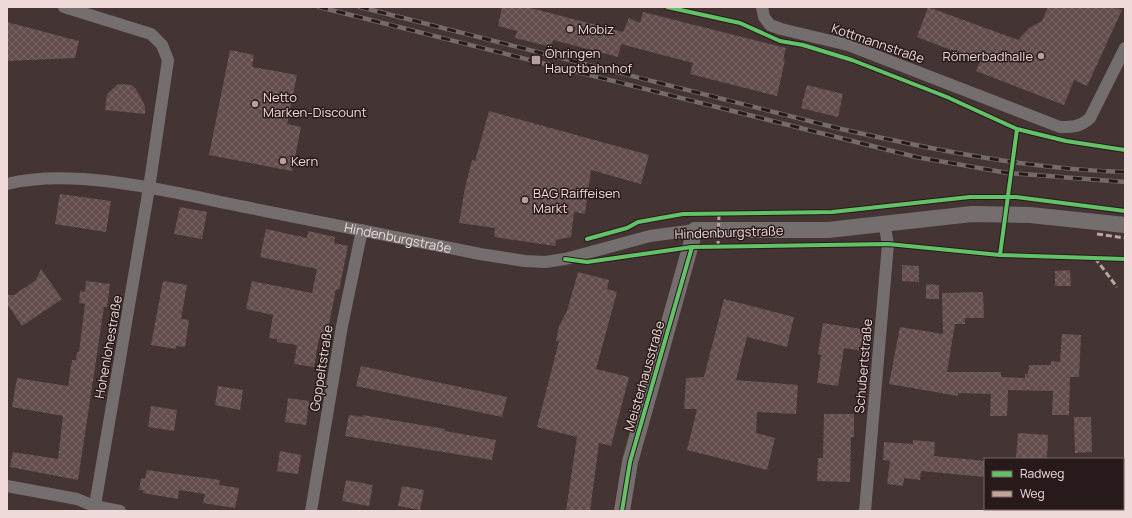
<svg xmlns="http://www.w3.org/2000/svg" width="1132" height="518" font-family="Manrope,sans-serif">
	<defs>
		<pattern id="building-cross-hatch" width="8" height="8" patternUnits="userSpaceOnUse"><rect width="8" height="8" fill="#634d4d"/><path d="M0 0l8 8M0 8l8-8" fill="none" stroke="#7a6666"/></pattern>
	</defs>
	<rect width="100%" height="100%" fill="#453434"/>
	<path fill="url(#building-cross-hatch)" d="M502,7H527L623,32L629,18L640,23L643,12L786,48L783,60H785L777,96L690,74L693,63L621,44L618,57L553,40L551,47L515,38L517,31L498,26Z
		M928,7L1018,40L1029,28L1042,21L1048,7H1115L1122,10L1087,86L1074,80L1064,105L976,71L980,61L917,37Z
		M7,22L79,41L75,58L7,61Z
		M230,50L254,55L252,67L297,75L287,124L301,127L292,171L209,155Z
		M118,84L132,85L136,89L145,106V114L105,110L107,94Z
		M807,85L843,94L838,117L801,108Z
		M489,111L649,155L641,184L591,170L585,214L574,212L571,237L556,240L555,246L494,237L495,228L459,223L465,188L472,160L475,161Z
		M60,194L111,201L106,232L55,224Z
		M180,207L207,212L202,239L174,234Z
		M266,229L307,238L308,231L335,237L334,243L348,246L339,290L336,289L326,339L319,338L314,367L294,364L297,345L277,342V339L269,338L273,315L246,309L252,281L312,293L317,269L260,257Z
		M902,265L919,266V282L902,281Z
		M41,269L62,299L22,326L7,304V295H14L36,280Z
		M1070,270L1071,286H1055V271Z
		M578,272L609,280L607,289L617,292L596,369L629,377L611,446L599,443L590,511H566L577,437L537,427L559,341H556L559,326L567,311Z
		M86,281L110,284L107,307H104L78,480L10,467L13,452L58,459L63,416L12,407L17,378L68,386L72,360H76L77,352H79L85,304L79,303L80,291L85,292Z
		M163,281L187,285L181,319L189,320L185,347L176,346V349L151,345Z
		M926,284L939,285V299H926Z
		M983,292L984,318H965V324H955L947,372H1001V377L1025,378V374H1028L1029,365H1051V361L1060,362L1062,334L1081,335L1079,377H1070L1069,415H1052L1053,391L1008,390L1007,416H990L991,394L958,393V396L889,384L900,327L943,334L942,293Z
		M724,299L794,317L787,347L747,337L736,380L798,385L796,414L757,412L756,433L775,438L767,470L687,450L697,409H684L686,378L704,377Z
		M823,323L867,330L863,351L844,348L838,386L817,383L821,355L818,354Z
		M361,366L507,397L502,417L356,386Z
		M218,386L243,390L240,410L215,405Z
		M288,398L309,401L306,425L285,422Z
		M151,406L177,410L174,431L148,427Z
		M824,414H854V437H851L850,482L817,481L818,458H823Z
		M349,415L363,417V415L445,429V431L496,440L492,460L345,436Z
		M1074,417H1091L1092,452L1075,453Z
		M1018,433L1048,435L1047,459H1016Z
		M913,440L935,442L934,456L985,461V477L921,471L920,480L904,478L903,486L887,484L890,461L883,460L884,442L913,444Z
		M280,451L301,455L298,474L277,471Z
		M147,470L220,480L219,485L239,488L235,508L203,503L205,494L179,490L178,499L143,493V490H139L141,478L145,479Z
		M346,480L373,485L369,506L342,501Z
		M402,486L424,490L420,510L398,506Z"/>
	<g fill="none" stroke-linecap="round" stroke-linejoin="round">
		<g stroke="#756e6e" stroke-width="12">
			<path d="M64,7L151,34L162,45L168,60L149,188L94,511"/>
			<path d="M762,7L764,17L770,25L781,29L848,45L1060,127C1073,127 1080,127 1090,118L1125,48"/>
			<path id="s1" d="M7,184C76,167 171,192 240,206C320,222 400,238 480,254L525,261L545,262L565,259L650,236L695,230"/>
			<path d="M7,486L77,499L94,506L120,511"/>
			<path d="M311,511L342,326L362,230"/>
			<path d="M865,511L888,244L884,223"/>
		</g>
		<path stroke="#756e6e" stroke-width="16" d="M622,511L630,462L695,230H828L972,214L1030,215L1125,225"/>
		<g stroke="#756b6b" stroke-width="4.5">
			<path id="rail" d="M319,7L916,157L1008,173L1125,182
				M360,7L841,129C935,150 1028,169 1125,172"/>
		</g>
		<use href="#rail" stroke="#281a1a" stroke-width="3" stroke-dasharray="9" stroke-linecap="butt"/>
		<path stroke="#c0a59a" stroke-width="3" stroke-dasharray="6 3" stroke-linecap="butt" d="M1097,234L1125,238
			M718,247L719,214
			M1095,258L1117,287"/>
		<g stroke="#281a1a" stroke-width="6">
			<path id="cycleway" d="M667,7L740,23L780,41L803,45L852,60L947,97L1017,129L1066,141L1125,150
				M587,239L627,228L638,222L683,214L832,212L970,197H1016L1125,211
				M1000,255L1017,129
				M565,259L587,262L692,247L888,244L1000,255L1125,259
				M622,511L630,462L692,247"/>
		</g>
		<use href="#cycleway" stroke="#61c268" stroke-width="4"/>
	</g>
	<g fill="#b4a09f" stroke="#281a1a" stroke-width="1.5">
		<circle cx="570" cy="29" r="4"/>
		<circle cx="1041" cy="56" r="4"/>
		<rect x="531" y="55" width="10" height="10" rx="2"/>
		<circle cx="255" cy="104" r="4"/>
		<circle cx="283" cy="161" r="4"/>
		<circle cx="525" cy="200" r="4"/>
	</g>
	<g text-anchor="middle" stroke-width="3" stroke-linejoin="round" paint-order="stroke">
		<g font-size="13" fill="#efdad9" stroke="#281a1a" text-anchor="start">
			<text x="578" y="34">Mobiz</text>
			<text x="545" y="58">Öhringen<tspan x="545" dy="15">Hauptbahnhof</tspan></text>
			<text x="1033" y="61" text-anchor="end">Römerbadhalle</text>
			<text x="263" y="102">Netto<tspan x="263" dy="15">Marken-Discount</tspan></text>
			<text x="291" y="166">Kern</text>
			<text x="533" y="198">BAG Raiffeisen<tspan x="533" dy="15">Markt</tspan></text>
		</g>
		<g font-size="13" fill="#efdad9" stroke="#281a1a">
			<text transform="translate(878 43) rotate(19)" y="5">Kottmannstraße</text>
			<text transform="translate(729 232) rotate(-2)" y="5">Hindenburgstraße</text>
			<text dy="5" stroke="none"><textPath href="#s1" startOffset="397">Hindenburgstraße</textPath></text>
			<text transform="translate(108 347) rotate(-80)" y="5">Hohenlohestraße</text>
			<text transform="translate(863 366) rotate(-85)" y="5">Schubertstraße</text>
			<text transform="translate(321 368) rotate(-81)" y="5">Goppeltstraße</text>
			<text transform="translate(644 376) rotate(-74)" y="5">Meisterhausstraße</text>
		</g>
	</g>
	<rect width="1132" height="518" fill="none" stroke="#efdad9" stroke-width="16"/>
	<rect x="984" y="458" width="140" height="52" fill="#281a1a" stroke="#786766"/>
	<rect x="992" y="471" width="20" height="6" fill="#61c268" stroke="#786766"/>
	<text x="1020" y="478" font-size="12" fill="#efdad9">Radweg</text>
	<rect x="992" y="491" width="20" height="6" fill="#c0a59a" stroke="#786766"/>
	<text x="1020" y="498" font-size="12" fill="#efdad9">Weg</text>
</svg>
